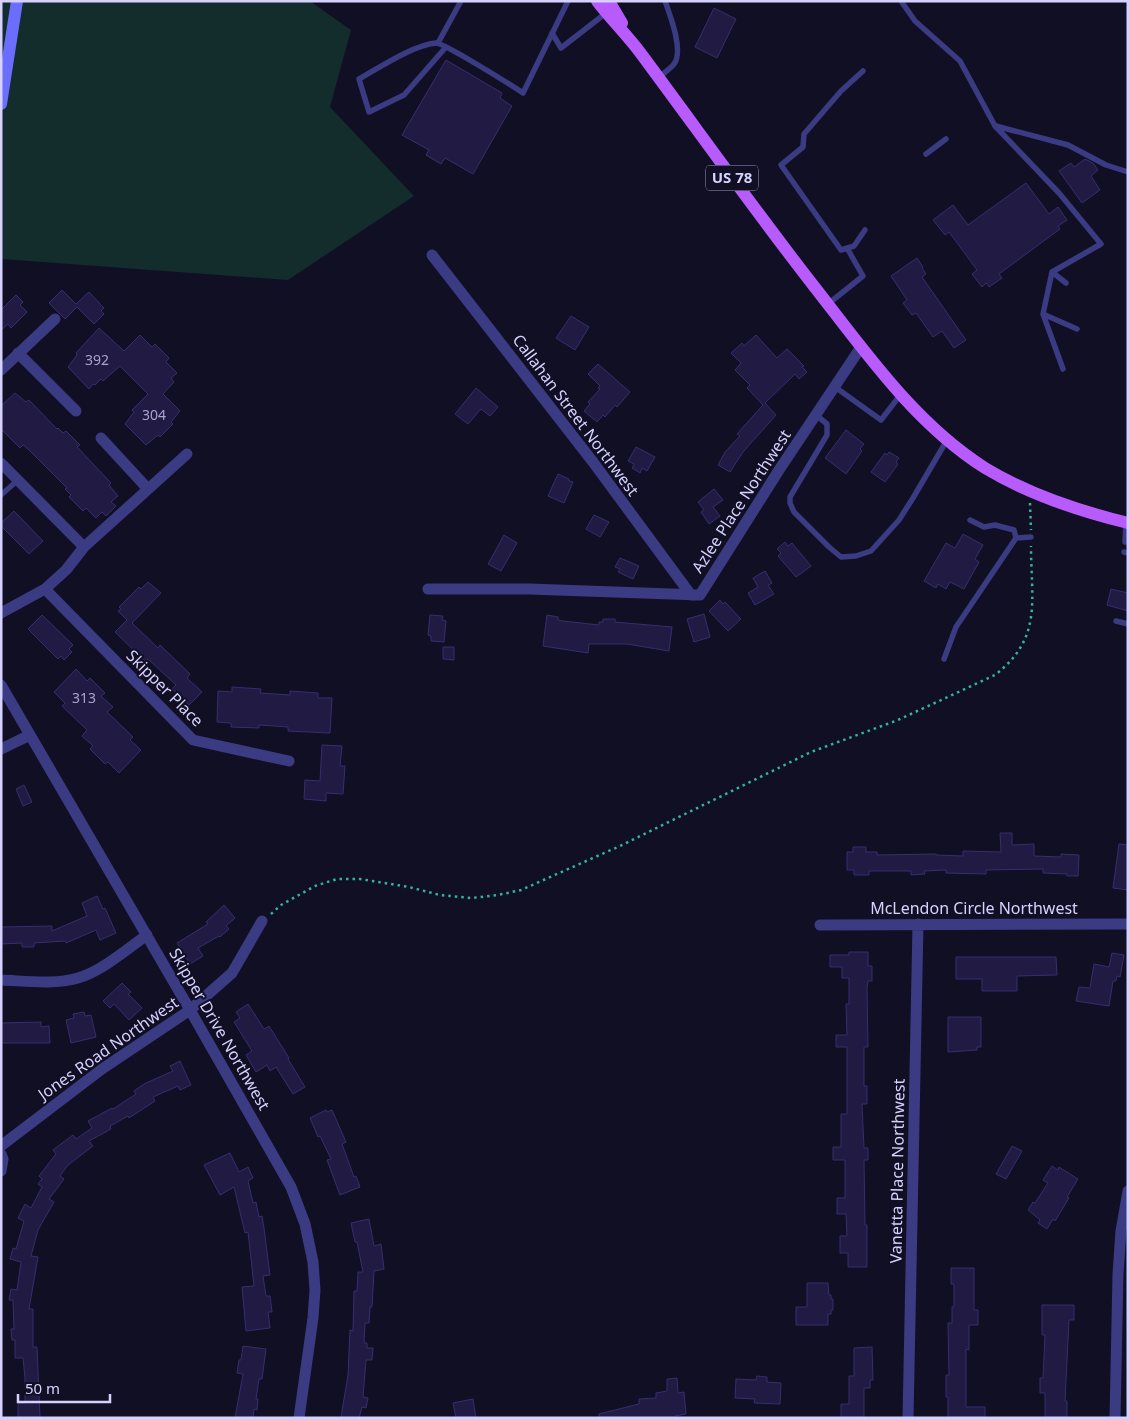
<svg xmlns="http://www.w3.org/2000/svg" width="1129" height="1419" font-family="'Noto Sans',sans-serif">
	<rect width="100%" height="100%" fill="#110f23"/>
	<path fill="#122d2b" d="M1,1H310L351,30L330,107L414,196L288,280L1,259Z"/>
	<path fill="#211b44" stroke="#372d70" d="M714,8L736,19L717,58L695,47Z
		M446,60L502,93L500,98L512,106L473,174L445,158L441,164L426,155L429,150L402,135Z
		M1085,159L1093,163L1098,170L1091,176L1100,190L1082,203L1059,171L1071,163L1074,167Z
		M1026,183L1049,214L1058,207L1067,220L1058,226L1060,229L999,274L1002,278L989,287L986,283L982,287L972,274L977,270L949,232L945,235L933,220L953,205L968,225Z
		M917,258L923,267L922,268L926,274L922,277L966,340L954,348L942,331L933,337L916,313L912,315L903,303L907,300L891,276Z
		M62,290L76,304L89,292L104,308L101,311L104,314L94,324L77,307L65,319L49,303Z
		M16,295L23,302L20,305L27,312L11,328L8,324L1,330V310Z
		M571,316L589,327L575,350L556,338Z
		M99,328L124,351L140,335L152,347L155,344L169,358L166,362L177,373L171,378L174,382L163,394L180,411L171,422L173,424L160,437L158,435L146,445L125,424L134,412L132,410L148,394L120,366L103,381L101,379L95,385L93,384L89,389L68,367L77,355L76,353Z
		M756,335L777,358L787,349L804,366L802,367L807,372L799,379L795,374L765,403L776,415L743,452L730,472L718,465L725,452L740,436L737,434L763,405L747,388L750,385L735,370L741,363L731,353L742,343L744,346Z
		M598,364L630,392L617,407L615,405L605,417L603,415L597,422L584,411L590,404L588,402L600,389L598,388L600,386L588,374Z
		M476,388L498,407L490,416L481,409L468,424L455,414Z
		M15,393L26,402L29,400L57,429L58,428L63,433L66,431L80,445L77,447L111,483L109,485L118,496L111,502L116,506L106,516L102,512L96,518L86,508L83,511L69,497L71,495L65,489L67,488L29,450L23,445L20,448L1,429V406Z
		M846,430L864,444L860,449L862,451L846,474L825,458Z
		M636,447L655,457L647,471L642,468L640,473L632,468L634,464L628,461Z
		M889,452L899,458L896,462L898,464L885,482L871,472L885,453L887,455Z
		M558,474L569,479V481L573,482L564,503L548,496Z
		M714,489L723,500L713,507L720,516L709,524L701,512L704,510L698,502Z
		M14,511L43,541L29,554L1,526V523Z
		M594,515L609,522L600,537L586,529Z
		M963,534L983,545L975,559L979,562L964,589L950,582L946,589L938,584L936,588L924,581L946,543L955,548Z
		M504,535L517,543L501,571L488,564Z
		M785,542L788,546L792,543L811,566L796,577L778,556L781,553L777,549Z
		M620,558L639,566L633,579L618,572L620,569L615,567Z
		M765,571L772,583L768,585L774,594L755,605L748,593L758,587L753,578Z
		M148,582L161,593L132,623L158,648L160,645L190,674L187,678L202,692L189,705L172,689L176,685L148,659L146,662L115,632L127,620L118,611L121,609L119,607L139,587L141,589Z
		M1111,589L1128,593V611L1107,605Z
		M720,600L723,604L725,602L741,619L728,631L709,611Z
		M704,614L710,637L694,642L687,619Z
		M42,615L73,645L69,649L72,652L64,660L61,656L58,659L28,629Z
		M430,615L443,616L442,620L446,621L444,642L431,641V636L428,635Z
		M547,615L558,617V620L563,621L599,625V622H603V619H615V622L672,627L669,651L627,644H589L588,653L543,646Z
		M443,647H454V660L443,659Z
		M76,669L87,681L90,678L105,693L101,696L113,707L107,712L133,737L130,740L141,750L119,773L108,762L105,764L90,749L93,746L82,736L87,730L62,706L65,703L54,692Z
		M232,687L261,689L260,693L290,695V691L318,693V698H332L330,733L288,731V727L259,725V728L231,727V723L217,722L218,691L232,692Z
		M322,745L342,746L340,766H345L343,794L326,793V801L304,799L305,780L320,781Z
		M24,785L32,802L23,806L16,789Z
		M1000,833H1012V845L1034,844V856L1061,857V854L1079,855L1078,876H1067V874L1043,873V869L986,870V874L946,873V870L924,871L925,874L911,875V871H869V875H854V870H847V852H853V847H866V852H877V855L936,854V855L963,856V851L1001,852Z
		M1119,844L1128,845V890L1113,888Z
		M97,896L103,909L105,908L116,933L100,940L96,930L66,943L65,941L34,943V947H22V943L1,944V927L52,926V931L87,916L82,903Z
		M224,905L235,918L226,926L229,929L220,937L219,936L198,948L203,956L190,964L177,943L208,924L206,922Z
		M849,952H868V966H872V981H868L867,988L868,1047H864V1086H867V1104H862L864,1148H868V1160H864L865,1225H867V1267H848V1253H840V1236H847L846,1214H837V1198H845V1160H833V1147H841V1114H847V1047H836V1035H847L846,1004H849V978H842V967H830V955H849Z
		M1112,953L1124,955L1120,977L1117,976L1116,981H1113L1109,1006L1076,1001L1079,987L1090,988L1094,964L1109,967Z
		M956,957H1056L1057,975L1017,976V991H982V979H956Z
		M122,983L131,992L128,994L142,1008L129,1020L114,1004L110,1008L103,1001Z
		M248,1004L264,1029L269,1026L289,1058L288,1059L305,1087L293,1094L276,1067L270,1071L267,1065L256,1072L246,1055L252,1051L234,1022L240,1018L236,1012Z
		M84,1012L85,1016L91,1015L96,1037L71,1043L66,1020L74,1018L73,1014Z
		M948,1017H981V1047H977V1050L948,1052Z
		M41,1022V1027L49,1026L50,1043H1V1023Z
		M180,1061L191,1085L180,1090L178,1086L153,1097L155,1101L129,1118L128,1116L110,1126L111,1129L89,1141L93,1146L68,1165L60,1176L64,1179L49,1199L54,1202L38,1230L31,1256L38,1257L29,1309H33V1347H37L40,1418H18V1403H25V1378L23,1358H15V1340H12L11,1329H14L13,1300H9L11,1289L17,1290L21,1262L10,1259L13,1248L16,1249L24,1221L18,1218L25,1204L31,1208L42,1187L38,1184L42,1179L39,1176L56,1154L53,1150L73,1135L76,1139L92,1128L88,1121L112,1108L113,1109L136,1094L134,1091L144,1084L173,1071L170,1066Z
		M326,1110L327,1112L332,1110L346,1142L342,1144L354,1177L356,1176L360,1187L340,1195L327,1160L331,1159L320,1136L318,1137L310,1118Z
		M1012,1146L1022,1151L1006,1179L996,1174Z
		M230,1153L239,1172L248,1167L253,1178L248,1181L253,1203L256,1202L259,1217L262,1216L264,1228L270,1275L263,1276L266,1296H270L272,1312H268L270,1328L246,1331L242,1287L254,1286L248,1232L245,1233L234,1187L220,1195L204,1165Z
		M1052,1166L1058,1170L1059,1167L1078,1179L1067,1197L1069,1198L1055,1221L1053,1219L1047,1229L1038,1223L1040,1220L1028,1210L1033,1202L1035,1203L1048,1183L1043,1180Z
		M369,1219L374,1246L381,1244L384,1269L374,1271L372,1307H370L369,1323H365L364,1343H367V1348H373L372,1360H366L363,1397L368,1398L366,1408L362,1407L359,1418H350L341,1417L348,1375L350,1330L353,1331L354,1291H357L358,1272H363L357,1242H355L351,1223Z
		M951,1268H974V1310H978V1325H969V1350L966,1349V1407H985V1418H948V1397H946V1375H949L948,1323H952V1307H954V1284H951Z
		M807,1283H828L829,1295H831V1299H833V1310H831V1314H828V1325H796V1307H807Z
		M1042,1305H1074V1320H1069L1065,1401H1067V1418H1045V1393H1040V1378H1043L1045,1335H1042Z
		M243,1346L266,1349L262,1379H259L256,1399H258L257,1410L254,1409L253,1418H235L243,1374L237,1373L239,1360H241Z
		M872,1347L873,1380H870V1388H864V1418H841V1404H849V1376H854V1348Z
		M757,1376L767,1377V1382L781,1383L780,1404L754,1403L755,1399L735,1398L736,1379L756,1380Z
		M677,1378L678,1393L684,1392L686,1414L675,1416V1418H599V1414L639,1404V1399L656,1398V1393L667,1391V1379Z
		M473,1399L476,1418H456L453,1403Z"/>
	<g fill="none" stroke-linecap="round" stroke-linejoin="round">
		<path stroke="#31b3a5" stroke-width="2.5" stroke-dasharray="2.5 4" stroke-linecap="butt" d="M1030,503L1031,530
			M271,914L281,905L315,886L337,879H360L409,887L440,895L471,898L498,895L521,890L620,846L811,752L898,720L995,675C1043,638 1031,600 1031,546"/>
		<path stroke="#3a3b82" stroke-width="5.5" d="M901,1L915,21L960,61L995,126L1059,193L1101,244L1052,272L1043,314L1063,369
			M552,33L561,48L606,13
			M438,43L461,1
			M446,47L404,95L369,112L359,79C379,68 413,45 436,43C444,43 511,85 523,93L568,1
			M863,71L841,91L804,134L803,147L781,165L841,250L854,246L865,230
			M659,77C664,73 670,69 674,64C684,51 670,15 665,1
			M996,126L1068,145L1106,165L1128,172
			M926,154L946,139
			M1052,272L1066,283
			M828,304L863,276L847,248
			M1043,314L1077,329
			M835,387L881,420L901,394
			M816,415L827,424V435L790,497V503L794,512L829,547L841,557L856,556L871,551L899,520L913,498L947,440
			M1,495L18,480
			M970,520L984,527L995,525L1014,530L1016,538
			M1125,542L1126,523
			M1124,552L1128,553
			M1116,621L1128,624
			M944,659L956,627L1016,538L1031,537"/>
		<path stroke="#3a3b82" stroke-width="11" d="M432,255L593,462L691,595
			M18,353L76,411
			M1,370L55,319
			M101,438L148,489
			M1,463L84,547
			M45,589L193,740L289,761
			M428,589H529L700,595L779,470L861,347
			M1,613L45,589L66,570L84,547L187,454
			M1,685L190,1010L291,1187L305,1224L313,1262L315,1290L313,1318L299,1418
			M1,749L30,735
			M820,925L1128,924
			M1,980C26,981 54,985 78,978C102,971 127,949 147,935
			M1,1146L102,1069L190,1010L232,973L262,921
			M1,1154L3,1159L1,1171
			M908,1418L918,924
			M1115,1418L1118,1274L1121,1231L1128,1191"/>
		<path stroke="#6b6efc" stroke-width="12" d="M1,104L17,1"/>
		<path stroke="#b85bfc" stroke-width="12" d="M597,1C610,18 626,34 639,51C697,129 753,208 813,285C864,350 914,423 985,468C1028,494 1079,511 1128,523
			M609,1L622,23"/>
	</g>
	<g text-anchor="middle" stroke-width="4" stroke-linejoin="round" paint-order="stroke">
		<g font-size="14" fill="#a8a4d0">
			<text x="97" y="365">392</text>
			<text x="154" y="420">304</text>
			<text x="84" y="703">313</text>
		</g>
		<rect fill="#110f23" stroke="#9a98bc" stroke-width="1" x="706" y="165.5" width="52" height="25" rx="4"/>
		<g font-size="15" font-weight="bold" fill="#d5d2fe">
			<text x="732" y="183">US 78</text>
		</g>
		<g font-size="16" fill="#d5d2fe" stroke="#110f23">
			<text transform="translate(576 415) rotate(53)" y="6">Callahan Street Northwest</text>
			<text transform="translate(741 501) rotate(-57)" y="6">Azlee Place Northwest</text>
			<text transform="translate(165 688) rotate(45)" y="6">Skipper Place</text>
			<text x="974" y="914">McLendon Circle Northwest</text>
			<text transform="translate(220 1029) rotate(60)" y="6">Skipper Drive Northwest</text>
			<text transform="translate(108 1048) rotate(-35)" y="6">Jones Road Northwest</text>
			<text transform="translate(897 1171) rotate(-89)" y="6">Vanetta Place Northwest</text>
		</g>
	</g>
	<rect width="1129" height="1419" fill="none" stroke="#d5d2fe" stroke-width="5"/>
	<path d="M18 1394v8h92v-8" fill="none" stroke="#d5d2fe" stroke-width="2.5"/>
	<text x="25" y="1394" font-size="15" fill="#d5d2fe" stroke="#110f23" stroke-width="4" paint-order="stroke">50 m</text>
</svg>
